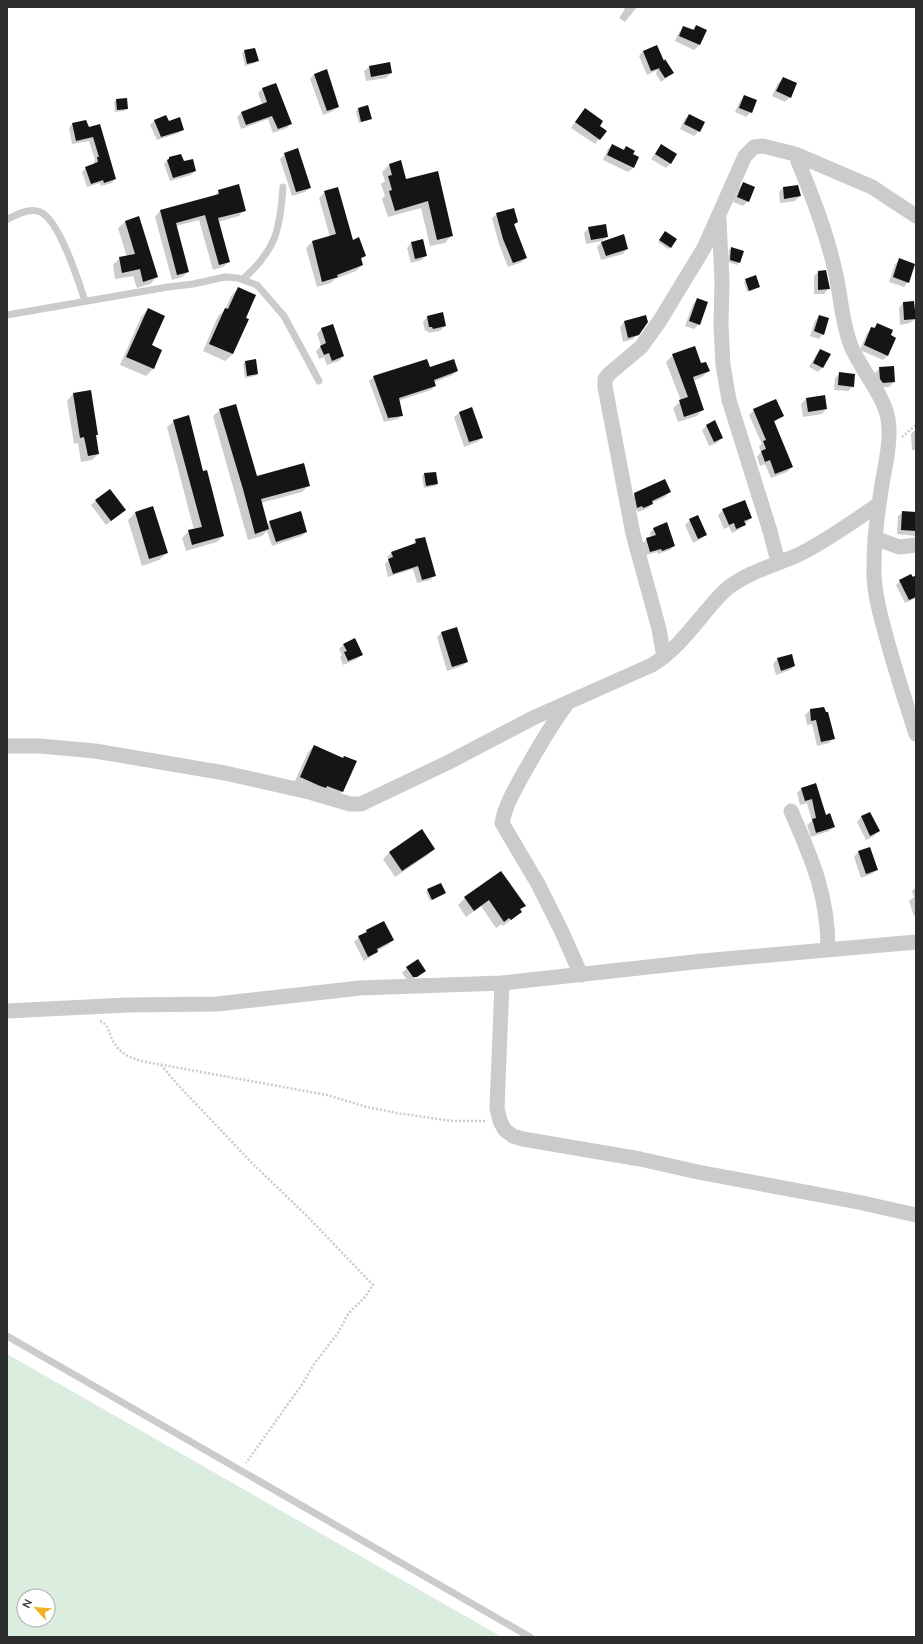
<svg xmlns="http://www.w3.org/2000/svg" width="923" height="1644" font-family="'Nunito Sans',sans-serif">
	<rect width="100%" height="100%" fill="#fff"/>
	<path fill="#dbeddf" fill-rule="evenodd" d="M7,1354L502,1637H7ZM24,1596H48V1620H24Z"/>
	<path fill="#0003" d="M622,7H637L625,22L619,18L625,9Z
		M696,26L706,30L699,45L694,50L675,41L679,32L684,27L692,30Z
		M656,46L663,62L665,60L673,73L661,82L656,74L657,70L647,75L639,56L643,51Z
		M244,51L257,61L255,63L245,66L242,53Z
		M389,63L391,73L386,78L366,81L364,71L369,67Z
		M314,74L338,107L333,111L323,115L310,79Z
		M783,78L790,97L785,102L772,96L778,83Z
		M276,84L291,123L287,128L273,133L268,119L241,129L237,117L241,113L262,104L258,93L262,89Z
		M744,96L751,112L746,117L735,112L740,101Z
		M116,100L127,109L124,111L115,112L114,102Z
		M368,106L371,119L359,123L356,111L358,109Z
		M581,114L605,131L595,144L571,128Z
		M689,115L699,131L694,136L680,129L684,120Z
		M166,116L168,122L183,129L179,133L157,140L150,125L154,121Z
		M72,124L88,128L99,125L115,179L112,183L101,186L100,183L87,187L82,172L86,168L94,165V162L95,160L89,141L72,144L69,128Z
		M613,145L623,150L626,147L632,154L638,157L633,168L628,172L603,160L608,149Z
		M661,146L671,163L666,168L651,159Z
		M285,154L310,188L305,192L292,196L280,159Z
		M169,158L183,163L195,171L191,175L170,181L164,164Z
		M389,165L405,180L437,172L452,235L445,243L430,246L421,208L388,217L382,199L385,196L381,184L385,181L382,172Z
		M744,183L748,201L743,206L733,202L739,187Z
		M783,188L800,196L795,201L780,203L779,192Z
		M219,191L244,210L239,216L218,222L229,262L223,267L213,270L199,220L176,226L188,272L182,277L172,280L155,217L160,211L213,197Z
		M325,192L352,241L364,256L361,260L362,265L356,271L335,279L331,283L317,287L306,248L312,242L330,237L319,198Z
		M497,214L517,222L514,226L526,258L522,262L508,267L499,244L492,218Z
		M139,217L157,277L150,284L137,288L133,276L115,279L113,265L120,258L127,257L118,228L125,222Z
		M589,228L607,237L602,241L586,244L584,233Z
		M663,235L670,247L668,249L658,242Z
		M602,242L627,249L623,254L601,260L597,247Z
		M411,243L426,255L422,260L411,263L407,248Z
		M731,248L743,252L737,265L728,262L729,250Z
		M900,260L908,282L904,287L889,282L895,264Z
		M825,271L828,289L824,294H814V276L818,272Z
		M746,280L759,287L747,292L744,282Z
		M238,289L245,318L248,320L233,354L225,361L203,351L218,316L225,310L231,296Z
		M697,299L699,324L694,329L685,326L693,304Z
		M903,303L915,319L910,323L900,325L899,308Z
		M148,309L153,369L146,376L120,365L141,317Z
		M819,316L823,334L819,339L810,336L815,321Z
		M427,317L445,326L440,331L428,333V331H425L423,322Z
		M624,322L638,334L633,339L623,342L620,327Z
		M878,324L890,336L888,355L883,360L860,350L867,333Z
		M332,325L343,356L339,361L327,365L324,357L319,359L316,351L321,346L317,334L321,329Z
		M820,350L829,355L822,368L818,372L809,367L816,355Z
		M673,355L701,365L709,371L702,377L693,381L703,409L697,416L678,422L673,408L681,401L666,362Z
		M255,360L257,374L255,376L245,378L243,364L245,362Z
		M429,368L457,370L453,375L434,382L435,386L431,390L398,401L402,415L398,419L384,422L369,381L374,377Z
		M880,368L894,382L889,387L878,388L876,384L875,373Z
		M840,373L853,386L848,391L834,390L835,378Z
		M90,391L97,435L95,436L98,454L92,460L81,462L78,443L74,444L67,401L73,394Z
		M824,396L826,409L822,414L803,417L801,404L806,399Z
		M472,408L481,438L477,442L464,447L454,417L459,413Z
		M220,410L257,477L309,485L302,492L261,503L267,525L270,522L306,532L302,536L272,546L267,531L262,536L248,540L213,416Z
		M754,410L783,416L773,423L792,467L787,472L771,478L765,464L760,466L757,457L761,452L759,446L762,444L749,415Z
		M174,421L203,472L223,536L217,542L186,551L182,538L189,531L194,530L167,427Z
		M707,425L722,438L717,443L709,446L702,430Z
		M916,429V450H912L911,434Z
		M424,474L437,484L435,486L424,488L422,476Z
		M669,492L665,497L652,503L648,508L638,512L637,510L633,512L630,499L635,494Z
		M96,501L120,514L106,525L91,505Z
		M723,510L751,518L740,529L732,533L729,527L724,529L718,515Z
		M903,512L916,513V536L897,534L898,516Z
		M135,513L167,553L159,560L142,566L128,520Z
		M690,520L706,534L701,539L693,543L685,525Z
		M654,528L674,545L670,550L658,554L657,552L646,555L643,543L647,539L651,537L650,533Z
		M416,540L434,575L430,580L417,583L413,569L388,577L385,564L389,560L387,557L392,552L412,546Z
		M916,577V598L905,603L896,585L900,581Z
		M441,633L467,662L462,666L447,671L437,637Z
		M344,644L361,655L357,659L343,665L340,657L342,655L339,649Z
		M777,659L794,666L790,670L776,675L773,664Z
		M824,708L833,739L829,743L817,746L812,724L807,725L805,715L810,710Z
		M314,746L343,758L355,762L342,792L335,798L294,783L308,752Z
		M815,784L825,816L834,827L829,831L811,837L807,825L812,821L807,803L800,805L797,793L801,789Z
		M870,813L879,831L874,836L866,840L857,822L861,817Z
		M434,849L428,855L395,877L383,859L390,852Z
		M858,852L877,869L872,874L861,878L854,857Z
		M501,872L524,906L520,910L521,912L503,926L502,924L496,928L481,906L466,917L458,905L465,898Z
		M916,887V915L914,916L909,901L914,897L912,891Z
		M428,890L445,893L430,901L426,892Z
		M384,922L393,940L388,945L377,951L372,956L364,961L354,942L366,931Z
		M407,968L424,971L411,981H408L402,973Z"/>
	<path fill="#151515" d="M696,25L707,30L700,45L679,36L683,26L694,30Z
		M657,45L664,61L665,59L674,73L665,78L659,69L660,68L651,71L643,51Z
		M255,48L259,61L247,64L244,50Z
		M390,62L392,73L371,77L369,66Z
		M327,69L339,107L327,111L314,74Z
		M783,77L797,83L791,98L776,91Z
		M276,83L292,124L278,129L272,116L246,125L241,112L267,102L262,88Z
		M744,95L757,100L752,113L739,108Z
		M127,98L128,109L117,110L116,99Z
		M368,105L372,119L361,122L358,108Z
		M585,108L603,121L600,126L607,131L600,140L575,122Z
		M689,114L705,122L700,132L684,124Z
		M166,115L169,121L180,117L184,130L161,137L154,120Z
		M86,120L89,127L100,124L116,179L104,183L103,180L91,184L85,167L98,162L97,157H99L93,137L76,141L72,123Z
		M612,144L624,150L626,146L635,151L633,154L639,157L634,168L607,155Z
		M661,144L677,154L671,164L655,154Z
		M298,148L311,188L296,192L284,153Z
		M181,154L184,161L193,159L196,171L173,178L167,160L169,159V157Z
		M401,160L406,179L438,171L453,236L437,240L428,201L395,211L389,191L392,190L388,176L392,175L389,164Z
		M743,182L755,187L749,202L737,197Z
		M239,184L246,211L218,218L230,262L219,265L205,215L176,223L189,272L177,275L160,210L219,194L218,190Z
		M798,185L801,196L784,199L783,187Z
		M338,187L353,240L359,237L366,256L361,258L363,265L337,275L338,277L322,282L312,241L336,234L324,191Z
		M514,208L518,222L514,224L527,258L513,263L503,239L496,213Z
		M139,216L158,277L143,282L140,269L122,273L119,257L135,254L125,221Z
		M606,224L608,237L591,240L588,227Z
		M665,231L677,239L671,248L659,240Z
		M624,234L628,249L606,256L601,242Z
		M423,239L427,256L415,259L411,242Z
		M731,247L744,251L740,263L730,260Z
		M899,258L915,264L909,283L893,277Z
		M826,270L830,289L818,290V271Z
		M756,275L760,287L749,291L745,279Z
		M238,287L256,295L246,318L249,319L233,354L209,344L225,308L228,309Z
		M697,298L708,302L700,325L689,321Z
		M914,301L916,319L904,320L903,302Z
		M148,308L165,316L152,345L162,350L154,369L126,357Z
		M443,312L446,326L433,329L432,327H429L427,316Z
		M646,315L648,322L639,335L628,338L624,321Z
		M819,315L829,318L824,335L814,331Z
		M877,323L893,330L891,335L896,338L888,356L864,345L871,327L875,328Z
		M333,324L344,356L332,361L329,353L324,355L320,346L326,343L321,328Z
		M695,346L701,363L706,362L710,371L693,377L704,410L684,417L679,400L688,397L672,354Z
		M820,349L831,354L823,368L813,363Z
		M256,359L258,374L247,376L245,361Z
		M427,359L430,367L454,359L458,371L434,380L436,386L399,398L403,416L388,418L373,376Z
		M894,366L895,382L883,383L880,379L879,367Z
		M839,372L855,374L854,387L838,385Z
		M91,390L98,435H96L99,454L88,456L84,437L80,438L73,393Z
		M825,395L827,409L808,412L806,398Z
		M776,399L784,416L774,421L793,467L775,474L770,460L765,462L761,451L766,449L763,441L766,440L753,409Z
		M236,404L257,476L304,463L310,486L261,499L269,529L255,534L243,489L219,409Z
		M472,407L483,438L469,442L459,412Z
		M189,415L203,471L207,470L224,536L192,545L188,530L202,527L173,420Z
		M715,420L723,438L714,442L706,425Z
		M436,472L438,484L426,486L424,473Z
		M665,479L671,492L652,501L653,504L643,508L642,506L637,508L634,493Z
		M110,489L126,510L111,521L95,500Z
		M745,500L752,518L744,521L746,525L736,529L734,523L729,525L722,509Z
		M153,506L168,553L149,559L135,512Z
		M301,511L307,532L276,542L269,521Z
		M902,511L916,512V531L901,530Z
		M698,515L707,535L698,539L689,519Z
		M667,522L675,546L662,551L661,549L650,552L646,538L656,535L653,528Z
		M425,537L436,576L422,580L418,566L393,574L388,559L393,557L391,552L416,543L415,539Z
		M911,574L913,577L916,575V597L909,600L899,580Z
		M457,627L468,662L452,667L441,632Z
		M355,638L363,655L348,661L344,652L347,651L343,644Z
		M792,654L795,666L781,671L777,658Z
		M824,707L826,712H828L835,739L821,742L816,720L811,721L810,709Z
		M314,745L343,758L344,756L357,761L343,792L327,786L326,788L320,786L300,777Z
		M816,783L826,815L830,813L835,827L816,833L812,819L816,818L812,799L805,801L801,788Z
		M870,812L880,831L870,836L861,816Z
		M422,829L435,849L402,871L389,852Z
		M870,847L878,870L866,874L858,851Z
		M501,871L526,906L520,909L522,912L511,920L509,918L504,922L489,900L474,911L464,897Z
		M441,883L446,893L432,900L427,889Z
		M384,921L394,940L377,949L378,952L368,957L358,936L367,932L366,930Z
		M418,959L426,971L417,977H413L406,967Z"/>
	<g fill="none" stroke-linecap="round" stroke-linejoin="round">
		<path stroke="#cbcbcb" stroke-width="2.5" stroke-dasharray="2 2" stroke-linecap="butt" d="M902,437L916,425
			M100,1021C110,1025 109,1037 115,1044C121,1054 131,1058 141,1061L327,1095L367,1107L397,1113L452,1121H487
			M161,1065L177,1084L251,1162L307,1216L373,1285L365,1297L348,1314L338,1333L314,1364L303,1383L246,1463"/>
		<path stroke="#cbcbcb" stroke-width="7" d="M8,219C16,215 27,209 37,211C58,214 79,283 85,301
			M243,279C276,250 280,230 283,187
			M7,315L168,287L193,284L225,277L238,278L257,285L284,316L319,381
			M7,1336L530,1637"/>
		<path stroke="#cbcbcb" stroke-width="15" d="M795,154C811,193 827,233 836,275C841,298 842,323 851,346C860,368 885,397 888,419C892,440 884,470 881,491C877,516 874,541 874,566C873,588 879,611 885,632C894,667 905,700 916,734
			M719,219L722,281L721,326L723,365L729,400L770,531L778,562
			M875,538L899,547L916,545
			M664,657L659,629L633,534L605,387V379L609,374L641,347L659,322L704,248L745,156L754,147L763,146L795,154L872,187L916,216
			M566,705C549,728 535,753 521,778C513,793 505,806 502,823L538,884L562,932L581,975
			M7,746H40L95,751L225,773L309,792L350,804H361L449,762L535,717L652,665C675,651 691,629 708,609C714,602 721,593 729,587C752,570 777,565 802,553C829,539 854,521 879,504
			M791,811C812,859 828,895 828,949
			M502,983L497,1108L500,1121L505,1130L513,1136L523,1139L640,1159L698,1172L858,1202L916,1215
			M7,1011L127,1005L217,1004L360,988L502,983L703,961L916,942"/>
	</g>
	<rect width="923" height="1644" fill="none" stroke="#2e2e2e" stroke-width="16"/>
	<g transform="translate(36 1608) rotate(297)"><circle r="19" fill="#ffffff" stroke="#ababab"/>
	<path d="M0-3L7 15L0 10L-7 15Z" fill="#f1b125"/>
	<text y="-6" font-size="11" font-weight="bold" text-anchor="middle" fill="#2e2e2e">N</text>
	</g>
</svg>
